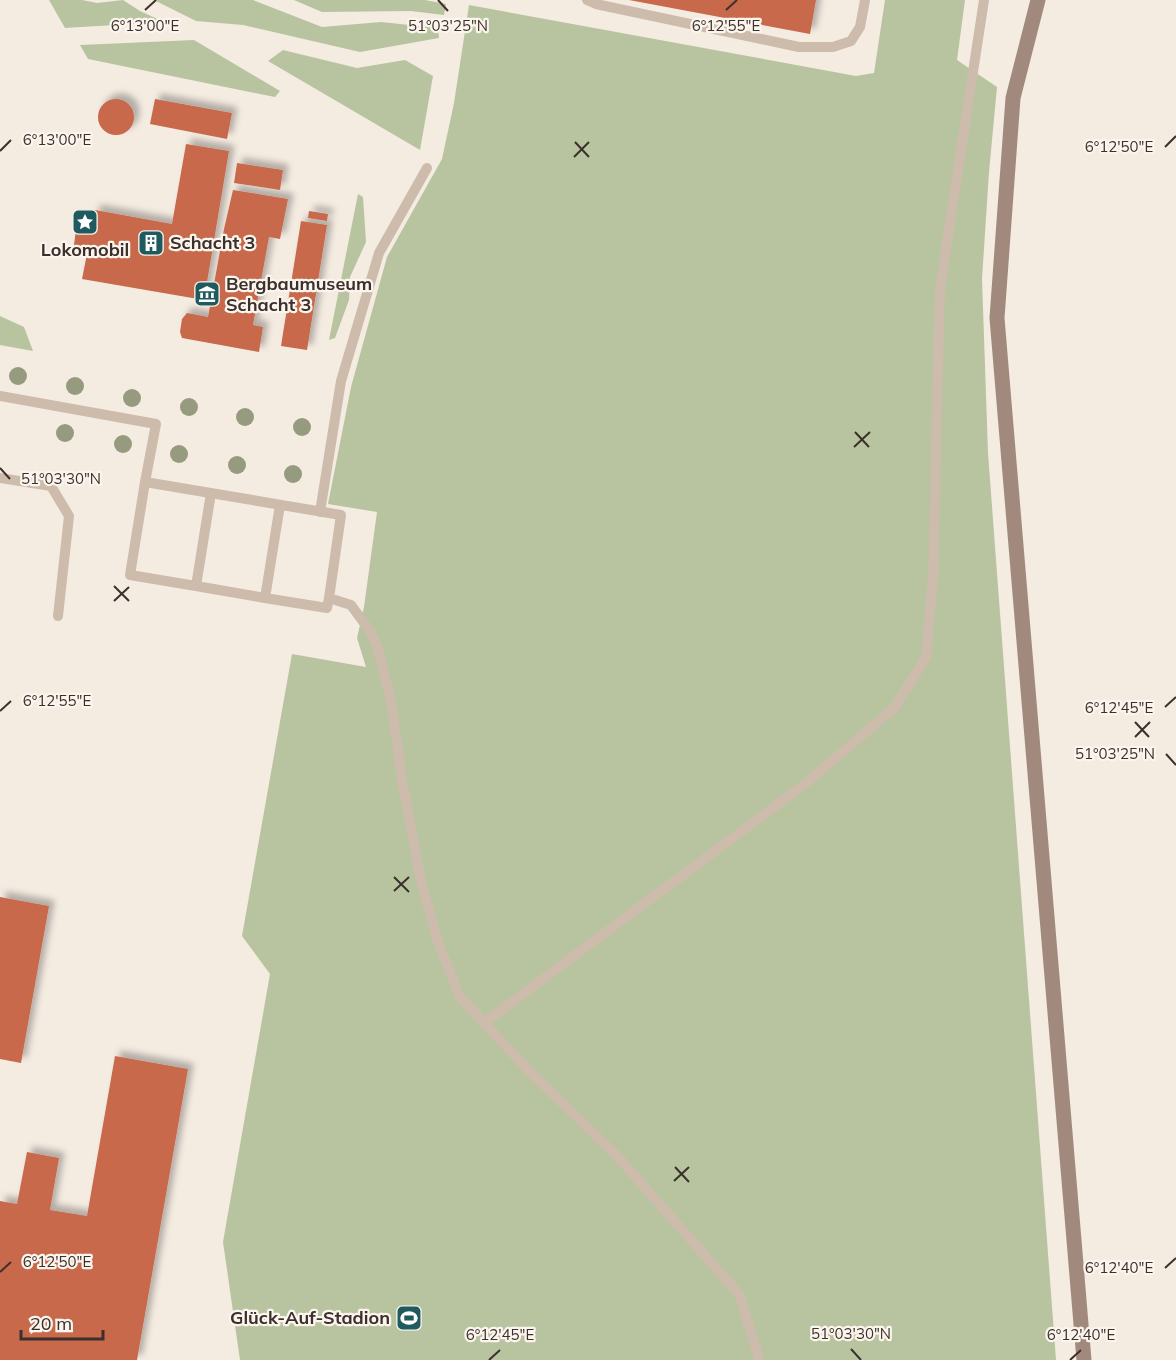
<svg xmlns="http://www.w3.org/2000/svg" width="1176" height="1360" font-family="Mulish,sans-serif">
	<defs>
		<filter id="shadow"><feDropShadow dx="5.5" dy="-5.5" stdDeviation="3" flood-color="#0004"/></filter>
	</defs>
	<rect width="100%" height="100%" fill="#f4ebe1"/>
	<path fill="#b8c4a0" d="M49,0H82L97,3L123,0L140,11L164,22L65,28Z
		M154,0H253L322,27L381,22L438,28L439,38L360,52L243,25L196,21Z
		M294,0H425L446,4L444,15L411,11L322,12Z
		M885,0H965L957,60L997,87L989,172L982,279L988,453L1056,1360H240L223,1242L270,974L242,936L292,654L366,667L357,638L364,607L377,512L328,504L351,387L387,257L442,159L454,103L469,5L856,76L874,73Z
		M194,40L280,91L275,97L88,59L80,45Z
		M283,50L357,68L405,60L433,76L420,150L268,61Z
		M358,194L363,197L366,242L350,277L349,300L335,338L329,340Z
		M0,316L24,327L33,351L0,345Z"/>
	<path fill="#c8694b" filter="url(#shadow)" d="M629,0H816L810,34Z
		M155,99L232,113L227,139L150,124Z
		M98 117a18 18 0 1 1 36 0a18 18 0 1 1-36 0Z
		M186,144L229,151L204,300L82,279L87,254L73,252L76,230L90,232L95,210L172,224Z
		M237,163L283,170L280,190L234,183Z
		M233,190L288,199L280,239L269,237L253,325L263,327L259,352L182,338L180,332L182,319L187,313L208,317L224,229Z
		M309,211L328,214L327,221L308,218Z
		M301,221L327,225L307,350L281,346Z
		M0,897L49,906L21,1063L0,1059Z
		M115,1056L188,1069L137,1360H0V1201L17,1204L27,1152L59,1158L50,1210L87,1216Z"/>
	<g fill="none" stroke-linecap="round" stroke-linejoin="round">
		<path stroke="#cdbbac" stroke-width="10" d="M587,0L596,4L799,47H833L851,41L860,27L865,0
			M0,396L156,424L145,482L341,515L329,598L351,605L370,631L378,648L392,706L402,780L421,881L438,942L460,997L529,1071L616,1155L739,1294L758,1355V1360
			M0,478L51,486L69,516L58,616
			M145,482L130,575L196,586L211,493
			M320,512L341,381L379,253L427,168
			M196,586L265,598L280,505
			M265,598L327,608L329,598
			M484,1023L805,784L894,708L926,657L933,577L940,288L984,0"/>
		<path stroke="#a18a7d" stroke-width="15" d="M1038,0L1013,98L997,318L1084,1360"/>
	</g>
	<g fill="#969b7f">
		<circle cx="18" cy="376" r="9"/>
		<circle cx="75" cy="386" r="9"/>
		<circle cx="132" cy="398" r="9"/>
		<circle cx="189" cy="407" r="9"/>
		<circle cx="245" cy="417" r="9"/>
		<circle cx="302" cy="427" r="9"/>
		<circle cx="65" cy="433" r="9"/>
		<circle cx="123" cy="444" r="9"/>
		<circle cx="179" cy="454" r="9"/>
		<circle cx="237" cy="465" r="9"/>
		<circle cx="293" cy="474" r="9"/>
	</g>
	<path fill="none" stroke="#3b302b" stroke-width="2" d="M438,0L448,11M145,10L156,0M726,10L737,0M575,142L589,157M1165,147L1176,136M0,151L11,140M574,157L589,142M855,432L869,447M854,447L870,432M0,468L10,479M114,586L129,601M114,601L129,587M1165,707L1176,697M0,711L11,701M1135,722L1149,737M1135,737L1150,722M1166,754L1176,765M394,877L409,892M394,891L409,877M675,1167L689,1182M674,1181L689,1167M1165,1268L1176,1258M0,1272L11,1262M851,1349L861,1360M489,1360L500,1350M1070,1360L1081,1350"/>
	<defs>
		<g id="sight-square" transform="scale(1.35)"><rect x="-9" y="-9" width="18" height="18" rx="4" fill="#1f5a5e" stroke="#fbf5ee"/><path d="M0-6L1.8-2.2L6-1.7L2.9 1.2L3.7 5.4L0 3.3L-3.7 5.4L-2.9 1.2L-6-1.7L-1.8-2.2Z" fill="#fff"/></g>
		<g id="building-square" transform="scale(1.35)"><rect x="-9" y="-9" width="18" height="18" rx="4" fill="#1f5a5e" stroke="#fbf5ee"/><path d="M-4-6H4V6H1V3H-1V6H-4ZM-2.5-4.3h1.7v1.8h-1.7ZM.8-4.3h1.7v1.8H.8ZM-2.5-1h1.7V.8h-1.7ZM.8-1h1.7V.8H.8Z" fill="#fff"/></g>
		<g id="museum-square" transform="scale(1.35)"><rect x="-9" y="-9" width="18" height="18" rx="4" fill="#1f5a5e" stroke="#fbf5ee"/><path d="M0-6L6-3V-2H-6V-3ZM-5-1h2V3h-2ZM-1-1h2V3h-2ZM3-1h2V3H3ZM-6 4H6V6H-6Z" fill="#fff"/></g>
		<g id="stadium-square" transform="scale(1.35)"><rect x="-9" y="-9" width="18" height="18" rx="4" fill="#1f5a5e" stroke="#fbf5ee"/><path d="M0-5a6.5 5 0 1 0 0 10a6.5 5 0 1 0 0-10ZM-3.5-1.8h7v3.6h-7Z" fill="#fff"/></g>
	</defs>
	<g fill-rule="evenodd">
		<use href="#sight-square" x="85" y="222"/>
		<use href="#building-square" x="151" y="243"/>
		<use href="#museum-square" x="207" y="294"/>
		<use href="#stadium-square" x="409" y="1318"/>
	</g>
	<g text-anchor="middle" stroke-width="4.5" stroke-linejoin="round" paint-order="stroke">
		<g font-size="18" font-weight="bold" fill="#3b302b" stroke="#fbf5ee" text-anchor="start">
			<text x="170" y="249">Schacht 3</text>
			<text x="85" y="256" text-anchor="middle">Lokomobil</text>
			<text x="226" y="290">Bergbaumuseum<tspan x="226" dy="21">Schacht 3</tspan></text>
			<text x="390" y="1324" text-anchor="end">Glück-Auf-Stadion</text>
		</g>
	</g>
	<g font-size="15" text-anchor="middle" fill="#3b302b" stroke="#fbf5ee" stroke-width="4.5" stroke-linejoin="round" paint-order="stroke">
		<text x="145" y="31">6°13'00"E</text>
		<text x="726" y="31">6°12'55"E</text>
		<text x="448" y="31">51°03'25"N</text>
		<text x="57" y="145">6°13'00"E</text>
		<text x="1119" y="152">6°12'50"E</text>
		<text x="61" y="484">51°03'30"N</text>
		<text x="57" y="706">6°12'55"E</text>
		<text x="1119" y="713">6°12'45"E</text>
		<text x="1115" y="759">51°03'25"N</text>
		<text x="57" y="1267">6°12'50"E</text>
		<text x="1119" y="1273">6°12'40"E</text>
		<text x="851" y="1339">51°03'30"N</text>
		<text x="500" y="1340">6°12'45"E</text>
		<text x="1081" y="1340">6°12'40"E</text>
	</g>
	<path d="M21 1330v9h82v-9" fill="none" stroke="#3b302b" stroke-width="3"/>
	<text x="30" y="1330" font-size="18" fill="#3b302b" stroke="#fbf5ee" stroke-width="4.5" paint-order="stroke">20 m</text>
</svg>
